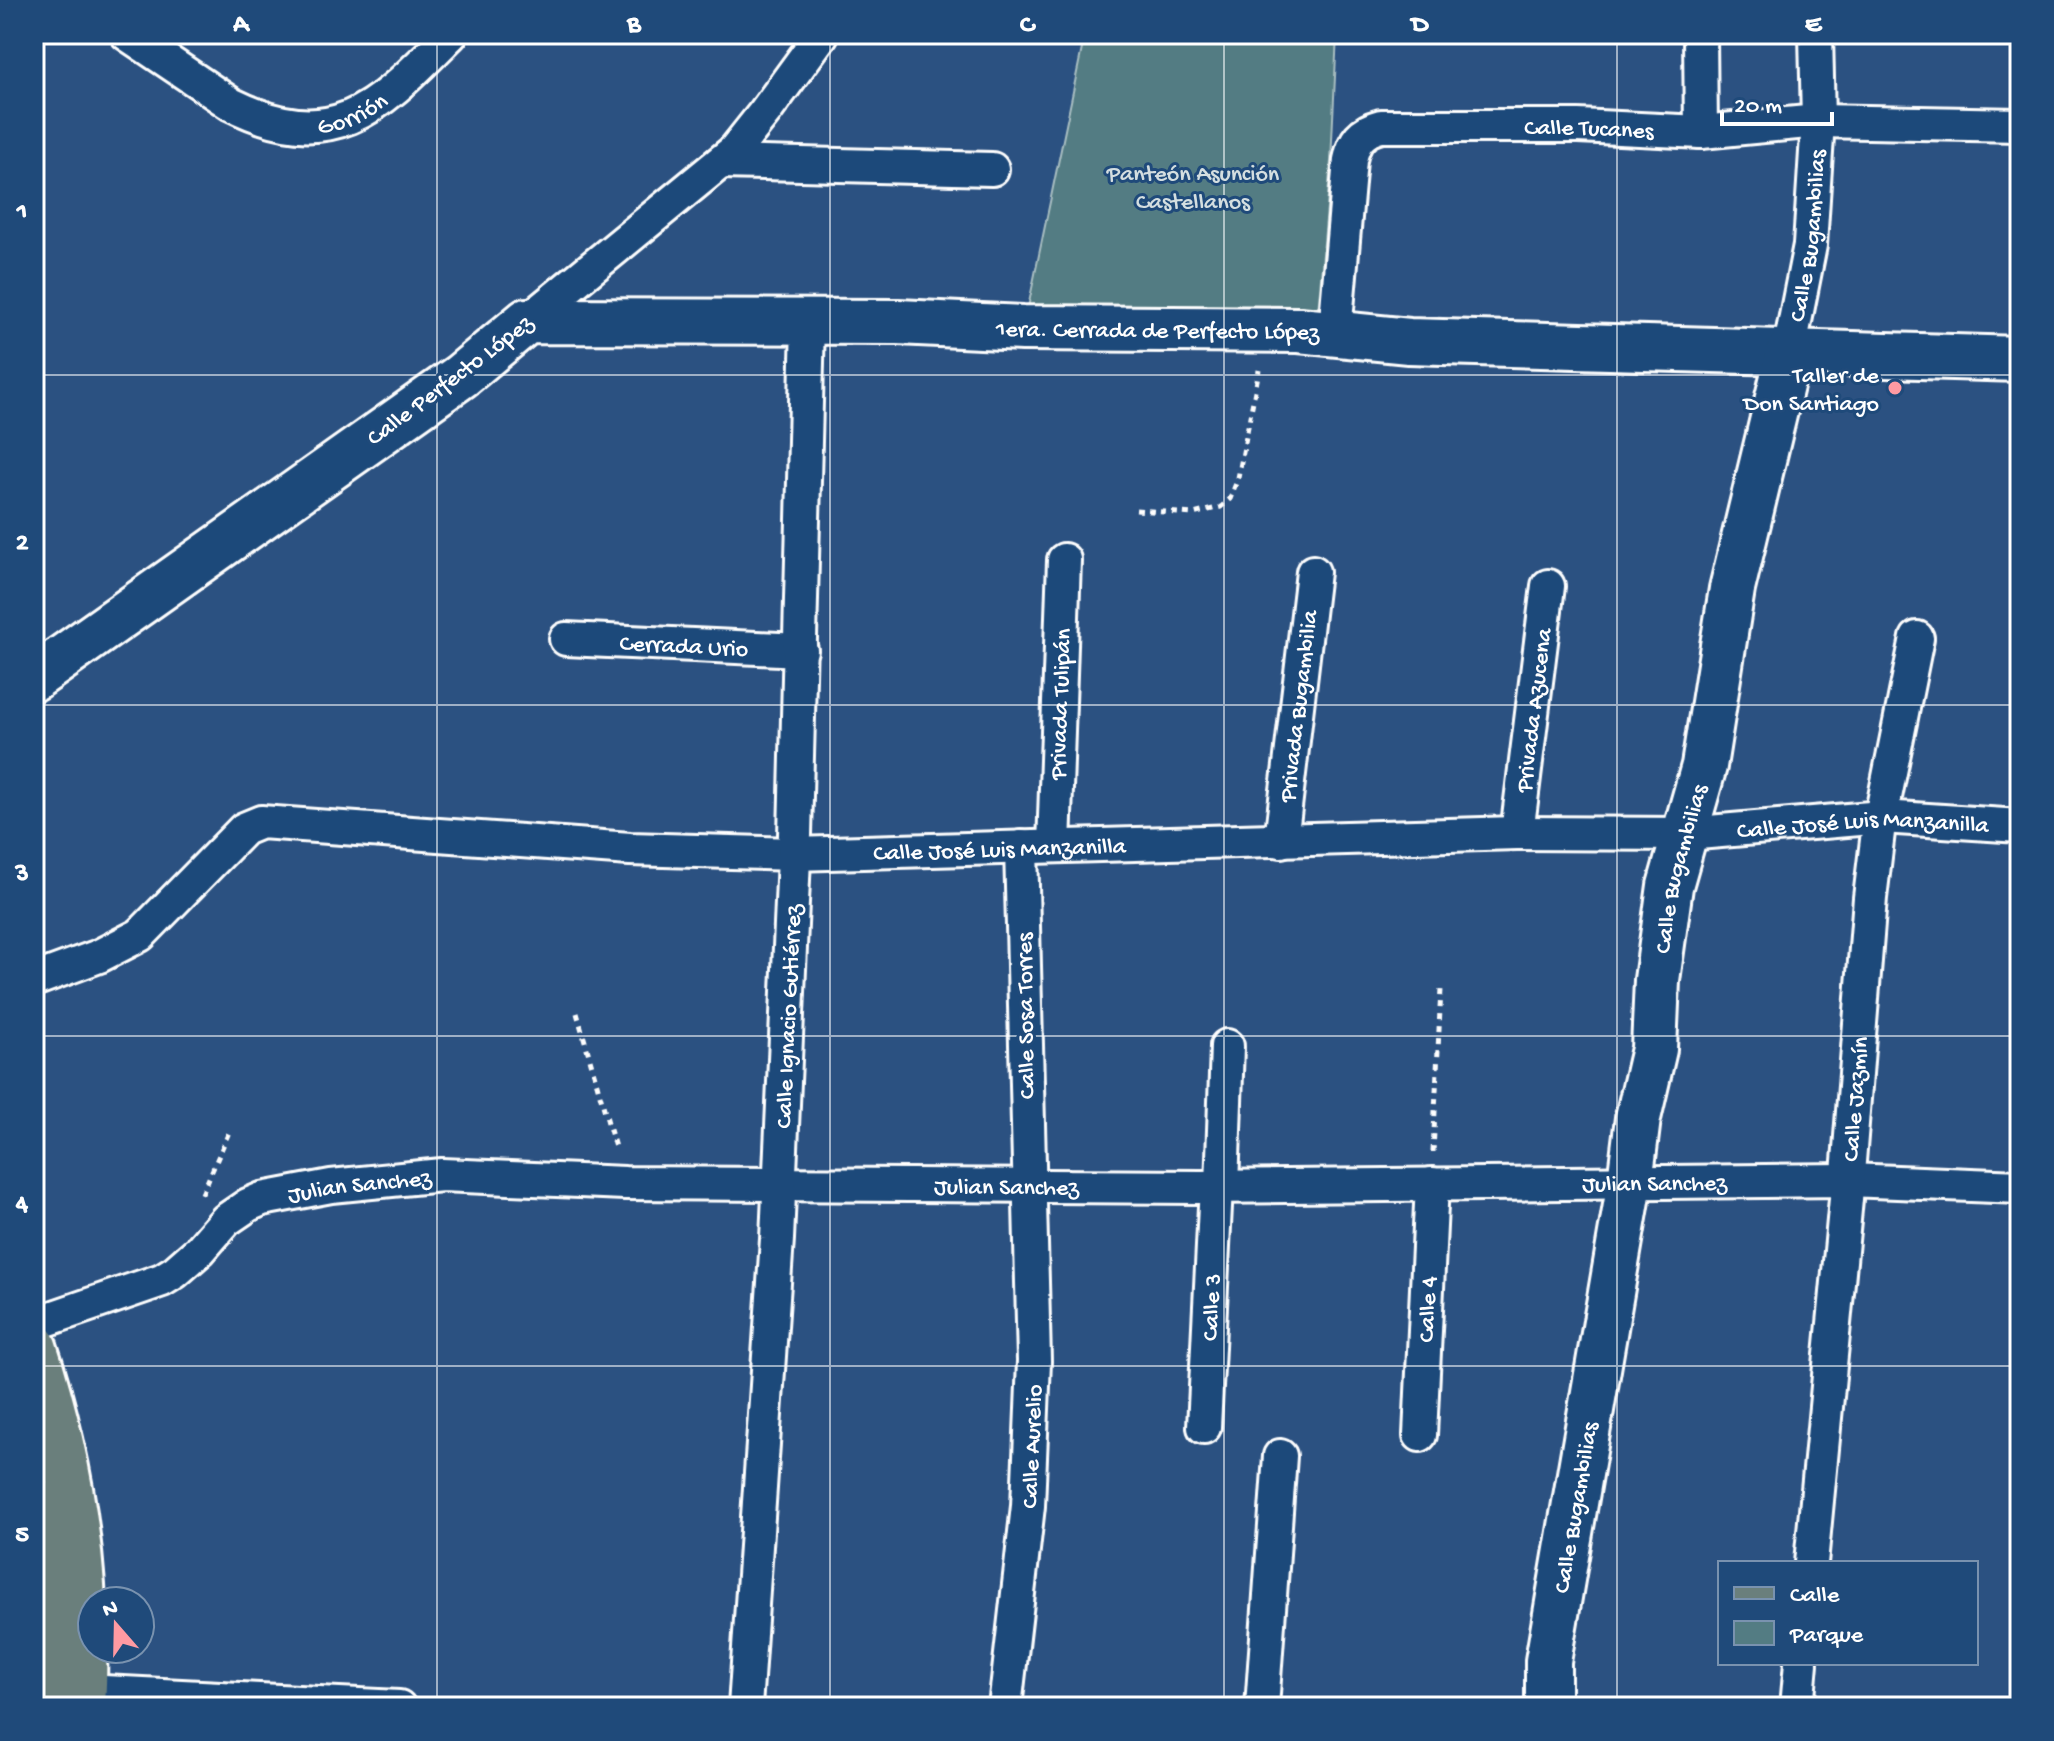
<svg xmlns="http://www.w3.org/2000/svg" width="2054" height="1741" font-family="'Gochi Hand',sans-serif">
	<rect width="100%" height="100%" fill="#2b5181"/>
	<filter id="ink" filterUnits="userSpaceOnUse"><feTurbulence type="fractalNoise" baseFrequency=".0125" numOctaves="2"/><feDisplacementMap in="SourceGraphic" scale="16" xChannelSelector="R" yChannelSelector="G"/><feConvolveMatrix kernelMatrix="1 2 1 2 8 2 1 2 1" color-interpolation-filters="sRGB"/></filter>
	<g filter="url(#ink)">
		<path fill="#537c83" stroke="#a9bec1" stroke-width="2" d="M1085,34H1337L1331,161L1317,324L1025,322Z"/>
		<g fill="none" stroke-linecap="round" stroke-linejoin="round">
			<g stroke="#fff" stroke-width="38">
				<g id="street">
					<path id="s1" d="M127,34L231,104C336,156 379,106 451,34"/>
					<path d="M1700,34L1701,132"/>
					<path d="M721,162L992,169"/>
					<path d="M527,321L734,151L765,112L822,34"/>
					<path id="s2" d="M1335,332L1350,160C1354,141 1361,131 1381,126H1578L1701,132L1818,121L2020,125"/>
					<path id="s3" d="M1789,352L1810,245L1818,121L1816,34"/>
					<path id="s4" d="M566,639L801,650"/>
					<path id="s5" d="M1517,833L1548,586"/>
					<path id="s6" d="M1281,841L1313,572"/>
					<path id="s7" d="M1054,846L1064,560"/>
					<path id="s8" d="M34,980L99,956L140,935L244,829L261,822L630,849L794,854L1517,833L1686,834L1882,817L2020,826"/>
					<path d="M1222,1186L1227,1046"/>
					<path id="s9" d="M34,1324L162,1280L175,1272L200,1250L226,1220L248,1205L262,1199L331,1186L442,1175L625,1183L1201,1187L1848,1180L2020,1187"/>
					<path id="s10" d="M1204,1427L1216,1186"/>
					<path id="s11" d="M1420,1435L1432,1184"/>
					<path id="s12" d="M1811,1563L1846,1199L1870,898L1878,832L1917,638"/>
					<path d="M84,1691L399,1707"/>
					<path id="s13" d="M745,1707L777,1239L795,835L808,323"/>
					<path id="s14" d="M1005,1707L1028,1506L1034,1361L1021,847"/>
					<path d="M1262,1707L1280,1456"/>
					<path d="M1797,1707L1801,1663"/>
				</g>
			</g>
			<g stroke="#fff" stroke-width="50">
				<g id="secondary">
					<path id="s15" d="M34,678L461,376L527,321L898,322L1023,328L1299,330L1409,341L2020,359"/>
					<path id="s16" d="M1548,1707V1661L1630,1182L1638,1118L1654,1049L1657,980L1670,886L1704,766L1732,589L1789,352"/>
				</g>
			</g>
			<g stroke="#fff" stroke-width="50">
				<path id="primary" d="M34,1346C72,1462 90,1585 83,1707
					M34,1501L45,1605L43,1707"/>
			</g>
			<path stroke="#fff" stroke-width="5" stroke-dasharray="6 6" stroke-linecap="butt" d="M1136,510L1193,514L1221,507L1230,499L1238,478L1259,370
				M577,1013L616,1151
				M1433,1152L1441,989
				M202,1194L229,1132"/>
			<use href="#street" stroke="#1f4a7a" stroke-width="32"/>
			<use href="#secondary" stroke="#1f4a7a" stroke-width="44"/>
			<use href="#primary" stroke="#6a7f7c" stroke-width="44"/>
		</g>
	</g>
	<path fill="none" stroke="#fff" stroke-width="2" stroke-opacity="0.55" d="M437,34V1707M830,34V1707M1224,34V1707M1617,34V1707M34,375H2020M34,705H2020M34,1036H2020M34,1366H2020"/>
	<circle fill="#ff9aa2" stroke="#1f4a7a" stroke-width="3" cx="1895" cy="388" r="8"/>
	<g text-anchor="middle" stroke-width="6" stroke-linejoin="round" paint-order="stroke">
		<g font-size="24" fill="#fff" stroke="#1f4a7a">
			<text dy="8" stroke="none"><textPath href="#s1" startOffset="252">Gorrión</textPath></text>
			<text dy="8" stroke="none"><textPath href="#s2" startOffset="430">Calle Tucanes</textPath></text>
			<text dy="8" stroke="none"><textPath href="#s3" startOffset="118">Calle Bugambilias</textPath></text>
			<text dy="8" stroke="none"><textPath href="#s15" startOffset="1240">1era. Cerrada de Perfecto López</textPath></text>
			<text transform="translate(449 379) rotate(-37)" y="8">Calle Perfecto López</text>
			<text dy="8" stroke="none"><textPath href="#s4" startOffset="118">Cerrada Urio</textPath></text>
			<text dy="8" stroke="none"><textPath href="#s7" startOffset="142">Privada Tulipán</textPath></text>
			<text dy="8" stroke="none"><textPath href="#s6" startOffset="136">Privada Bugambilia</textPath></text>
			<text dy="8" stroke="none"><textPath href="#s5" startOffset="124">Privada Azucena</textPath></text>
			<text dy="8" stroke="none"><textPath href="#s8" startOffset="1886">Calle José Luis Manzanilla</textPath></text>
			<text dy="8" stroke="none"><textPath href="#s8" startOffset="1022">Calle José Luis Manzanilla</textPath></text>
			<text dy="8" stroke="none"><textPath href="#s16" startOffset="850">Calle Bugambilias</textPath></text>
			<text dy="8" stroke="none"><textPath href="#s13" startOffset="692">Calle Ignacio Gutiérrez</textPath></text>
			<text transform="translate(1024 1016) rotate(-91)" y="8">Calle Sosa Torres</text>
			<text dy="8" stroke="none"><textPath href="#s12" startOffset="466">Calle Jazmín</textPath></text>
			<text dy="8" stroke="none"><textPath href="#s9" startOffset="1660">Julian Sanchez</textPath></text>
			<text dy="8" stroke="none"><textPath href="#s9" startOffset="1012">Julian Sanchez</textPath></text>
			<text dy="8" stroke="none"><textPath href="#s9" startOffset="364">Julian Sanchez</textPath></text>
			<text dy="8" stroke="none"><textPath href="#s10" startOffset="120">Calle 3</textPath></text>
			<text dy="8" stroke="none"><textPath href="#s11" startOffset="126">Calle 4</textPath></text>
			<text dy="8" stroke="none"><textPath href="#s14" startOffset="262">Calle Aurelio</textPath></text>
			<text dy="8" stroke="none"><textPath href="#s16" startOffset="202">Calle Bugambilias</textPath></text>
		</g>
		<g font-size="24" fill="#d4dee0" stroke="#1f4a7a">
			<text x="1193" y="180">Panteón Asunción<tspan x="1193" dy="28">Castellanos</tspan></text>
		</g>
		<g font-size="24" fill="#fff" stroke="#1f4a7a" text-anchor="end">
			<text x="1879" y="382">Taller de<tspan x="1879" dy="28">Don Santiago</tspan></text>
		</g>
	</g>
	<rect width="2054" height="1741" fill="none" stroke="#1f4a7a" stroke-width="88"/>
	<rect x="1718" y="1561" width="260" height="104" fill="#1f4a7a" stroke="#7992af" stroke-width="2"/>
	<rect x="1734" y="1587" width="40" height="12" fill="#6a7f7c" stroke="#7992af" stroke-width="2"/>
	<text x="1790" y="1601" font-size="24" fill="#ffffff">Calle</text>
	<rect x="1734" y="1621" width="40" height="24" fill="#537c83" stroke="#7992af" stroke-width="2"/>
	<text x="1790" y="1641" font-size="24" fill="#ffffff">Parque</text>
	<g transform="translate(116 1625) rotate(340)"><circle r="38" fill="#1f4a7a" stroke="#7992af" stroke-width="2"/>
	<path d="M0-6L14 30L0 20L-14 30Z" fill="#ff9aa2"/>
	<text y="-12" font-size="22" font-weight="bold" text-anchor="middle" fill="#ffffff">N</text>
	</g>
	<path d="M1722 112v12h110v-12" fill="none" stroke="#ffffff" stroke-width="4"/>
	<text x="1734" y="112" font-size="24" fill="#ffffff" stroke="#1f4a7a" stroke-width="6" paint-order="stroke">20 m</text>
	<rect x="44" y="44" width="1966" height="1653" fill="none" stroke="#fff" stroke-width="3"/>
	<g font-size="26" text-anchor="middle" font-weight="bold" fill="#fff">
		<text x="241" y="31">A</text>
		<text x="634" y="31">B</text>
		<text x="1027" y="31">C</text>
		<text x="1420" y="31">D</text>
		<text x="1813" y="31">E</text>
		<text x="22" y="218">1</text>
		<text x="22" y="549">2</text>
		<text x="22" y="880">3</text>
		<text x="22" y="1210">4</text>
		<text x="22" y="1541">5</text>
	</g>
</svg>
